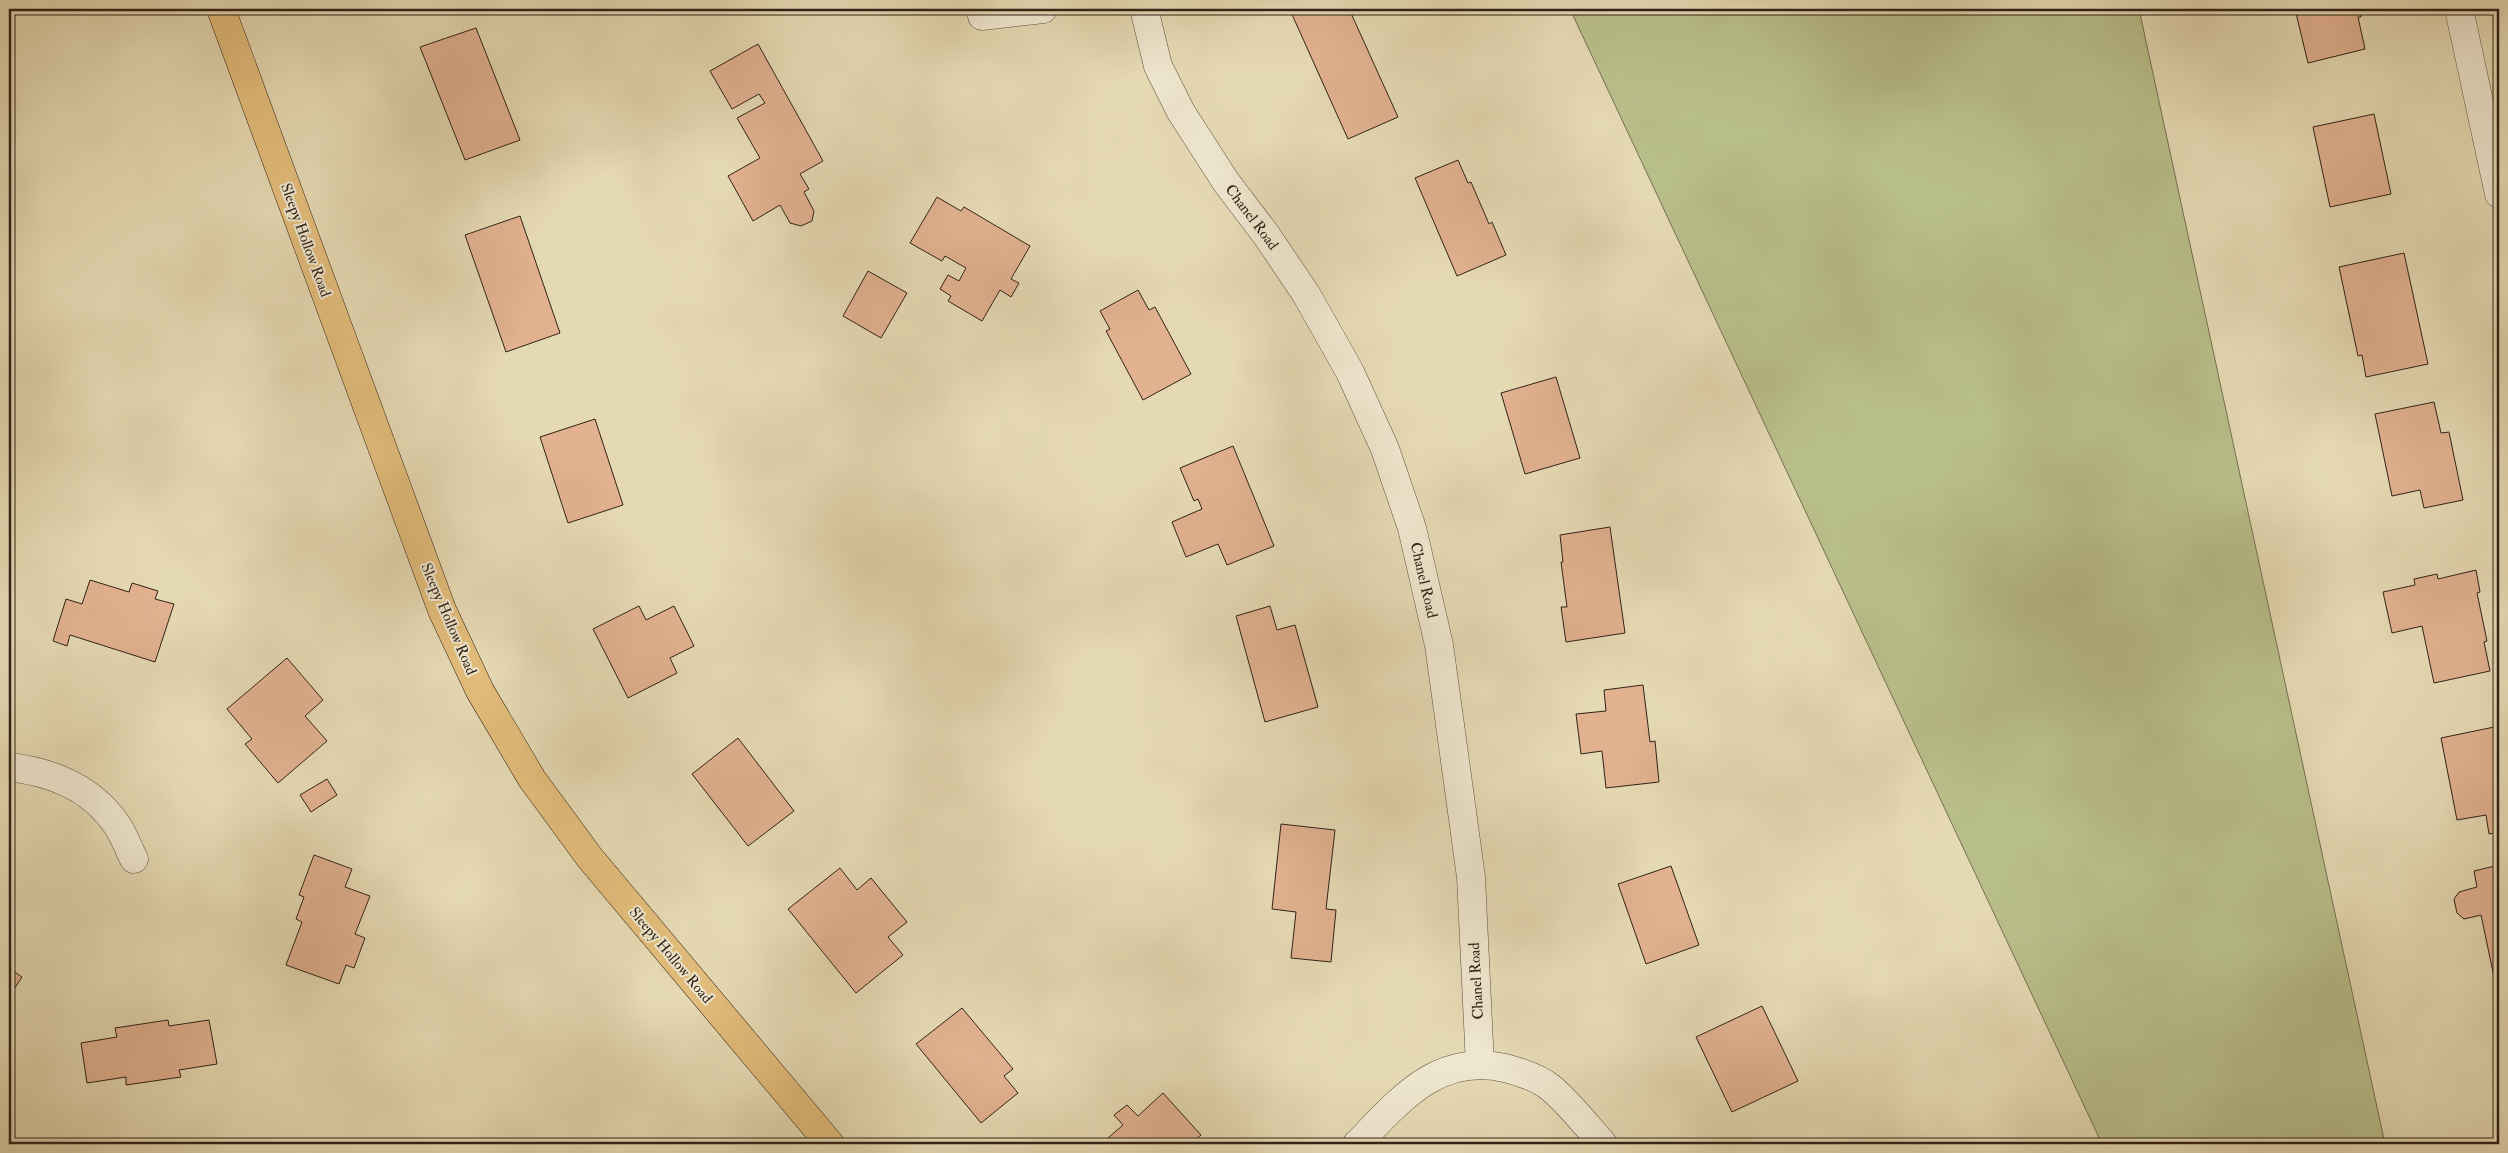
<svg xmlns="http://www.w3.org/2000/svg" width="2508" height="1153" font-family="'IM FELL Double Pica',serif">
	<rect width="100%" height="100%" fill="#e5d9b3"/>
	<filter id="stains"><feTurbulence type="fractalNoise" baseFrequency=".004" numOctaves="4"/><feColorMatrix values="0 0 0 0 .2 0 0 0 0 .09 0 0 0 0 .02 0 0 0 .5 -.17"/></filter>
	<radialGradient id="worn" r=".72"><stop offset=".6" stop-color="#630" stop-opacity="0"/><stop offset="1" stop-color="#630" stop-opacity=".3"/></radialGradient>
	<path fill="#b8be8a" stroke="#747051" d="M1570,9H2139L2385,1144H2102Z"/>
	<path fill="#e1b190" stroke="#312218" d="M1293,9H1341L1344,14L1350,11L1398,117L1348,139L1290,10Z
		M2295,9H2359L2361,17H2358L2365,49L2308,63Z
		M476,28L520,140L465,160L420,47Z
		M758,44L823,161L800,174L809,189L804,192L814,211L812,221L801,226L790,223L780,205L753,221L728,176L760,158L737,118L765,103L759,94L732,109L710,71Z
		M2374,114L2391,194L2330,207L2313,127Z
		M1458,160L1468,183L1471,182L1489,224L1492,222L1506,255L1457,276L1415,178Z
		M937,197L961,211L964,207L1030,246L1011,279L1019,283L1011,297L1000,290L982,321L948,301L951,296L940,289L948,275L959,281L966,268L945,256L942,261L910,243Z
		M520,216L560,333L506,352L465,235Z
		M2404,253L2428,364L2366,377L2362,355L2358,356L2339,267Z
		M868,271L907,293L881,338L843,316Z
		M1138,290L1149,310L1155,307L1191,374L1143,400L1106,331L1110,329L1100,311Z
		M1556,377L1580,458L1525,474L1501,393Z
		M2434,402L2441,433L2449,432L2463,500L2424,508L2420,490L2392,496L2375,414Z
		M595,419L623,505L568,523L540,437Z
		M1233,446L1274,546L1227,565L1218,544L1186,557L1172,522L1202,509L1198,499L1194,501L1180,468Z
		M1610,527L1625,633L1566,642L1561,607H1567L1561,562H1563L1560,535Z
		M2476,570L2480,592L2477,593L2487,641L2484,642L2490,671L2434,683L2422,626L2392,633L2383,592L2415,585L2414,579L2437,574L2438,579Z
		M90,580L129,592L132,583L158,591L155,599L174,604L155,662L70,635L67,646L53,641L66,599L82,604Z
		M639,606L646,620L674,606L694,646L670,658L677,673L628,698L593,629Z
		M1270,606L1277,630L1295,625L1318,707L1265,722L1236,616Z
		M287,658L323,700L305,716L327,741L278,783L245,744L252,739L227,709Z
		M1643,685L1650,742L1655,741L1659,782L1606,788L1602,751L1581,754L1576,714L1606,711L1604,690Z
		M2499,726V832L2489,834L2486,815L2457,820L2441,738Z
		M738,738L794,811L748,846L692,774Z
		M327,779L337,795L311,812L300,795Z
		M1281,824L1335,830L1326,909L1336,910L1331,962L1291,958L1296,912L1272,909Z
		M314,855L352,869L345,887L370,896L355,934L365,938L354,968L346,965L339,984L286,965L302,922L296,919L304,897L299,895Z
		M2499,865V976L2494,977L2481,915L2464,919L2457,913L2454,899L2459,892L2477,887L2474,871Z
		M1671,866L1699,945L1646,964L1618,884Z
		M840,868L857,890L871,878L907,922L888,937L903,955L856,993L788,909Z
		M9,968L22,977L9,997Z
		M1762,1006L1798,1081L1732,1112L1696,1037Z
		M962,1008L1013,1069L1004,1076L1018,1093L981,1123L916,1044Z
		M168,1020L169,1026L209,1020L217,1064L179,1070L181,1077L126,1085V1077L87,1083L81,1043L117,1037L115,1028Z
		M1163,1093L1201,1135L1190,1144H1101L1123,1125L1114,1115L1127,1105L1138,1116Z"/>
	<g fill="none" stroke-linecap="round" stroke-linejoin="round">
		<g stroke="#5e503f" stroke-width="29">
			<path id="minor" d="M1144,9L1158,66L1181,112L1226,182L1267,236L1306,294L1350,372L1385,449L1412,528L1439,645L1471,877L1480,1065
				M2459,9L2499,194
				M982,16L1043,9
				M9,767C52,772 91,787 117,825C124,835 128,848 134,859
				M1357,1144C1400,1100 1437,1053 1505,1068C1520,1072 1539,1078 1551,1088C1570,1104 1586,1125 1603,1144"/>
		</g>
		<g stroke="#312218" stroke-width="29">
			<path id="major" d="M221,9L442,610L480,691L532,779L590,858L830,1144"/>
		</g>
		<use href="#minor" stroke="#eee6ce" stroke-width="28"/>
		<use href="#major" stroke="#e2bc7a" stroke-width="28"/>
	</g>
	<g text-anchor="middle" stroke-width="4" stroke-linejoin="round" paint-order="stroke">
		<g font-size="15" fill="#312218" stroke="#eee6ce">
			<text transform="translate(1252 217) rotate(53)" y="5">Chanel Road</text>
			<text transform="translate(306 240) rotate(70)" y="5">Sleepy Hollow Road</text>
			<text transform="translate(1424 580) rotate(77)" y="5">Chanel Road</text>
			<text transform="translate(449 619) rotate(67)" y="5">Sleepy Hollow Road</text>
			<text transform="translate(671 955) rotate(50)" y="5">Sleepy Hollow Road</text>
			<text transform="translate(1476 981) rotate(-93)" y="5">Chanel Road</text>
		</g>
	</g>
	<rect width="2508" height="1153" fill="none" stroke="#e5d9b3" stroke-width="30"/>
	<rect x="10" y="10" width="2488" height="1133" fill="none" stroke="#312218" stroke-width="2.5"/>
	<rect x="15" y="15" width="2478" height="1123" fill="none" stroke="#312218"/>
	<rect width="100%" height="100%" filter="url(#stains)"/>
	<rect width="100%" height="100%" fill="url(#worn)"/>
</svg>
